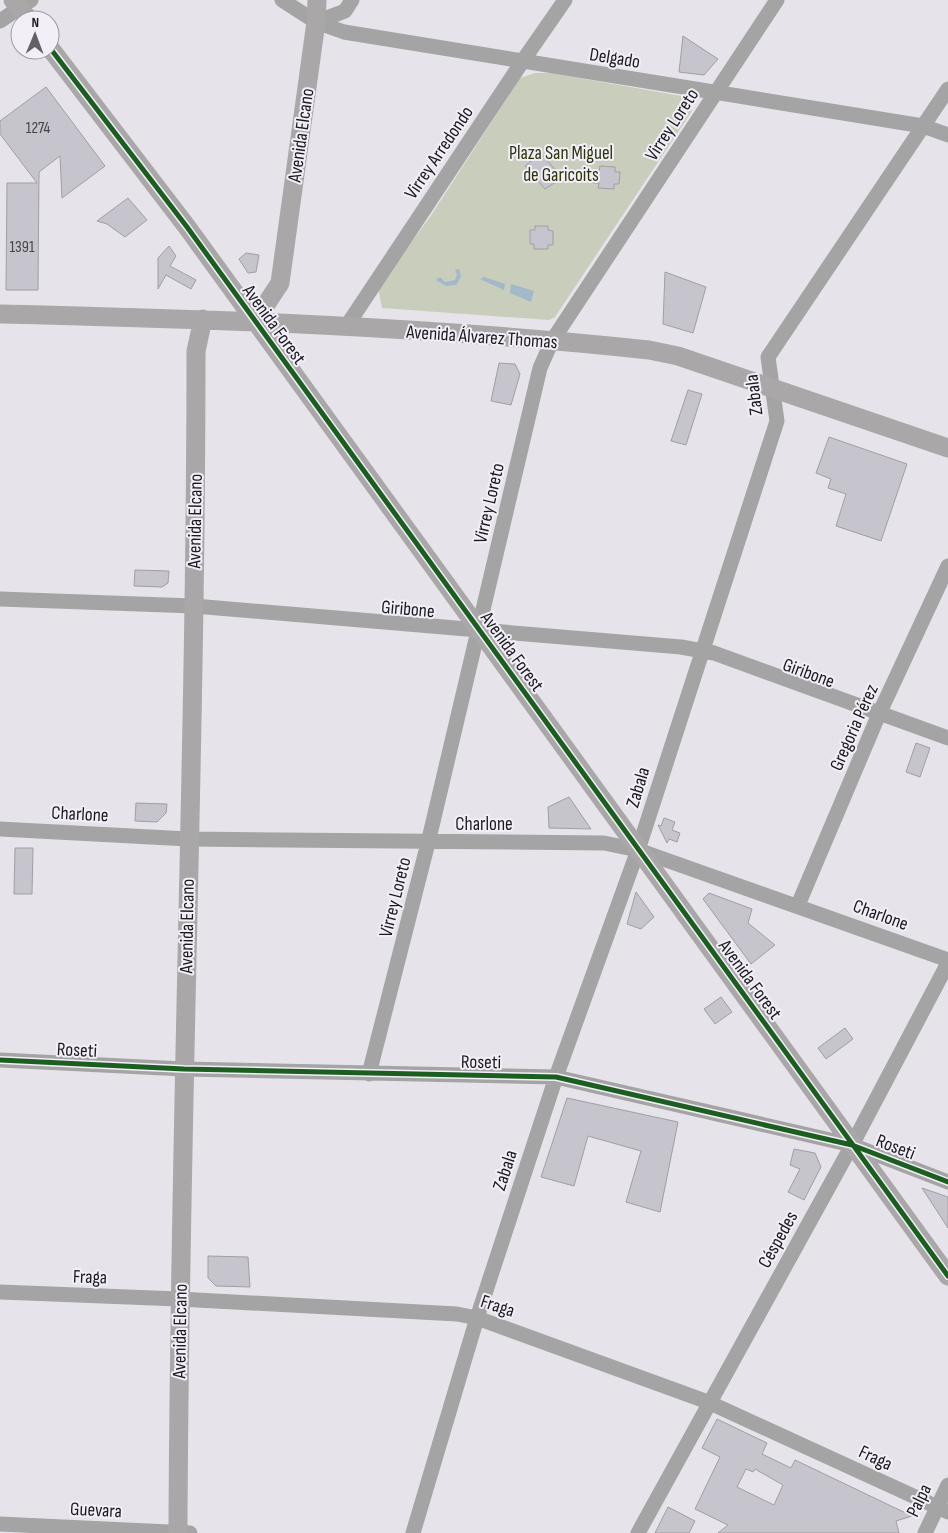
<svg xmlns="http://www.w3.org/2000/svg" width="948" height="1533" font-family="'Sofia Sans Condensed',sans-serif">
	<rect width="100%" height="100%" fill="#e6e4ea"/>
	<path fill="#c9cdbc" d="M535,73H551L681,96L689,101L692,111L555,317L549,320L382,308L378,287L430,217L520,78Z"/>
	<path fill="#a1b9c9" d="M459,269L461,277L456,285L446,286L436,280L440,277L445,282L455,280L457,275L455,270Z
		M484,277L505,284L504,290L480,279Z
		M511,284L534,291L531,302L510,293Z"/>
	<path fill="#c6c4cc" stroke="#a09fa3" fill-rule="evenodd" d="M683,36L718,59L704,75L679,72Z
		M46,87L105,166L62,198L60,156L39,172L38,290H6L7,183H37L0,134V121Z
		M541,153L562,178L545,189L525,166Z
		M600,166L615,167V172H620L619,184H614V189L598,188L599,183H593L594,171H599Z
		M128,198L147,220L125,237L107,224L97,221Z
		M535,226H548V230L553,231V245H548V249H534V244H530V230H535Z
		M169,246L176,256L170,266L196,280L191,289L166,275L158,289V258Z
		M246,253L259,255L256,272L248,273L239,259Z
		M665,272L706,287L693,333L663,324Z
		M499,363L515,364L520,374L511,405L491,401Z
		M688,390L702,394L686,445L671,441Z
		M829,437L907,464L881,541L836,526L846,494L828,488L831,479L816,473Z
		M135,570L169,571L168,583L162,587L134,586Z
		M916,743L930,748L920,777L906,772Z
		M569,797L591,829L549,828L548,807Z
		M136,803L167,804L166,813L157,822L135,821Z
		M664,818L675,822L672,830L680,833L677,842L669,839L667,843L658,825L661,826Z
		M15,848H33L32,894H14Z
		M636,892L654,917L641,929L627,924Z
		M709,893L752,909L748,923L775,945L751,964L703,899Z
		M721,997L732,1012L715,1024L704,1009Z
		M845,1028L853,1039L826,1059L818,1048Z
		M567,1098L678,1122L660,1212L626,1202L641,1151L588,1136L574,1186L541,1177Z
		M794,1149L815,1153L821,1167L804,1200L788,1192L800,1169L790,1165Z
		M922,1188L948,1197V1228Z
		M208,1256L248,1257L250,1287L216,1286L208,1278Z
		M717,1419L767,1443L762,1454L791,1468L795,1460L912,1516L896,1521L899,1533H718L728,1525L695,1509L720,1457L702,1448ZM746,1469L753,1472L755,1469L783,1485L774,1505L737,1487Z
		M668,1507L695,1521L689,1533H655Z"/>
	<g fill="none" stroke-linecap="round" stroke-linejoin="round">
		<path stroke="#a5a4a5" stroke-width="15" d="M282,0L316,22L344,32L923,126L948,135
			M0,21L31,0
			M316,22L345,11L352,0
			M346,327L522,62L565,0
			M0,599L194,606L681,647L714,653L948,738
			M0,829L188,839L604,843L638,850L948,960
			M798,905L879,714L948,566
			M0,1060L184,1069L556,1077L852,1145L948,1182
			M369,1074L428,843L540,368L552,341L777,0
			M0,1292L179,1299L457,1314L477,1318L708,1402L948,1512
			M0,1524L190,1533
			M413,1533L477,1318L556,1077L638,850L777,421L768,357L948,89
			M638,1533L852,1145L948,963
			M925,1533L948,1485"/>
		<path stroke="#aaa7a9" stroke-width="19" d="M13,0L29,20
			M50,48L187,227L948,1276
			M0,314C217,319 434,327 649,350L678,356L948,448
			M255,321L280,283L316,22L317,0
			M178,1533C179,1139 196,745 196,351L203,319"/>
		<g stroke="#f3eff9" stroke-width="8">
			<path id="cycleway" d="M50,48L187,227L948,1276
				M0,1060L184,1069L556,1077L852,1145L948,1182"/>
		</g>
		<use href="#cycleway" stroke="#1b5e20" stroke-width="5"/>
	</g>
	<g text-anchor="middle" stroke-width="4" stroke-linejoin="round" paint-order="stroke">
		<g font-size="16" fill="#46444a">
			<text x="38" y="133">1274</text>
			<text x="22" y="252">1391</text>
		</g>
		<g font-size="19" fill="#1b1a1e" stroke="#f3eff9">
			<text transform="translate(615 57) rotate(9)" y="7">Delgado</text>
			<text transform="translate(671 124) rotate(-57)" y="7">Virrey Loreto</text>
			<text transform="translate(300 135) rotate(-82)" y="7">Avenida Elcano</text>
			<text transform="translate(438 152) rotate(-56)" y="7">Virrey Arredondo</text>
			<text transform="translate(275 324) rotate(54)" y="7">Avenida Forest</text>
			<text transform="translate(482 336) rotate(4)" y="7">Avenida Álvarez Thomas</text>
			<text transform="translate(753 395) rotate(-97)" y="7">Zabala</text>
			<text transform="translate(488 503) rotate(-77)" y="7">Virrey Loreto</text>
			<text transform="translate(194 521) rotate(-89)" y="7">Avenida Elcano</text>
			<text transform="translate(408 608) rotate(5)" y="7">Giribone</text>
			<text transform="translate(513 651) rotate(54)" y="7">Avenida Forest</text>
			<text transform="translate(809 672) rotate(20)" y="7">Giribone</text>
			<text transform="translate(853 727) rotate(-66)" y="7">Gregoria Pérez</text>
			<text transform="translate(637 787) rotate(-73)" y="7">Zabala</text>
			<text transform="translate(80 813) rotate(3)" y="7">Charlone</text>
			<text x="484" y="830">Charlone</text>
			<text transform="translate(394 897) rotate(-76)" y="7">Virrey Loreto</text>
			<text transform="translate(881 914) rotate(20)" y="7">Charlone</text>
			<text transform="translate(186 926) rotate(-89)" y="7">Avenida Elcano</text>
			<text transform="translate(751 979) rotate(54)" y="7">Avenida Forest</text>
			<text transform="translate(77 1049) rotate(3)" y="7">Roseti</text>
			<text transform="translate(481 1061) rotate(1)" y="7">Roseti</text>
			<text transform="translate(896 1146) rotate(21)" y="7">Roseti</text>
			<text transform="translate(504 1170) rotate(-72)" y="7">Zabala</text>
			<text transform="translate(777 1239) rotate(-61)" y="7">Céspedes</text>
			<text transform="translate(90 1276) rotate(2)" y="7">Fraga</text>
			<text transform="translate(498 1305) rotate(18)" y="7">Fraga</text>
			<text transform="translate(179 1331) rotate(-89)" y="7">Avenida Elcano</text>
			<text transform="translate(876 1457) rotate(25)" y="7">Fraga</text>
			<text transform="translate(918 1500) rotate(-64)" y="7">Palpa</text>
			<text transform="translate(96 1509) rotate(3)" y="7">Guevara</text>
		</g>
		<g font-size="19" fill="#2c3309" stroke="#f3eff9">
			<text x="561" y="159">Plaza San Miguel<tspan x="561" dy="22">de Garicoits</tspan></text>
		</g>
	</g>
	<g transform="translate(35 35) rotate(1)"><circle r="24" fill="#f3eff9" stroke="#9d9aa1"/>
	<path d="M0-4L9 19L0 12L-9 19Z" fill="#626165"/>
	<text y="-8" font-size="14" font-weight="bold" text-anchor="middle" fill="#1b1a1e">N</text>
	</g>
</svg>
